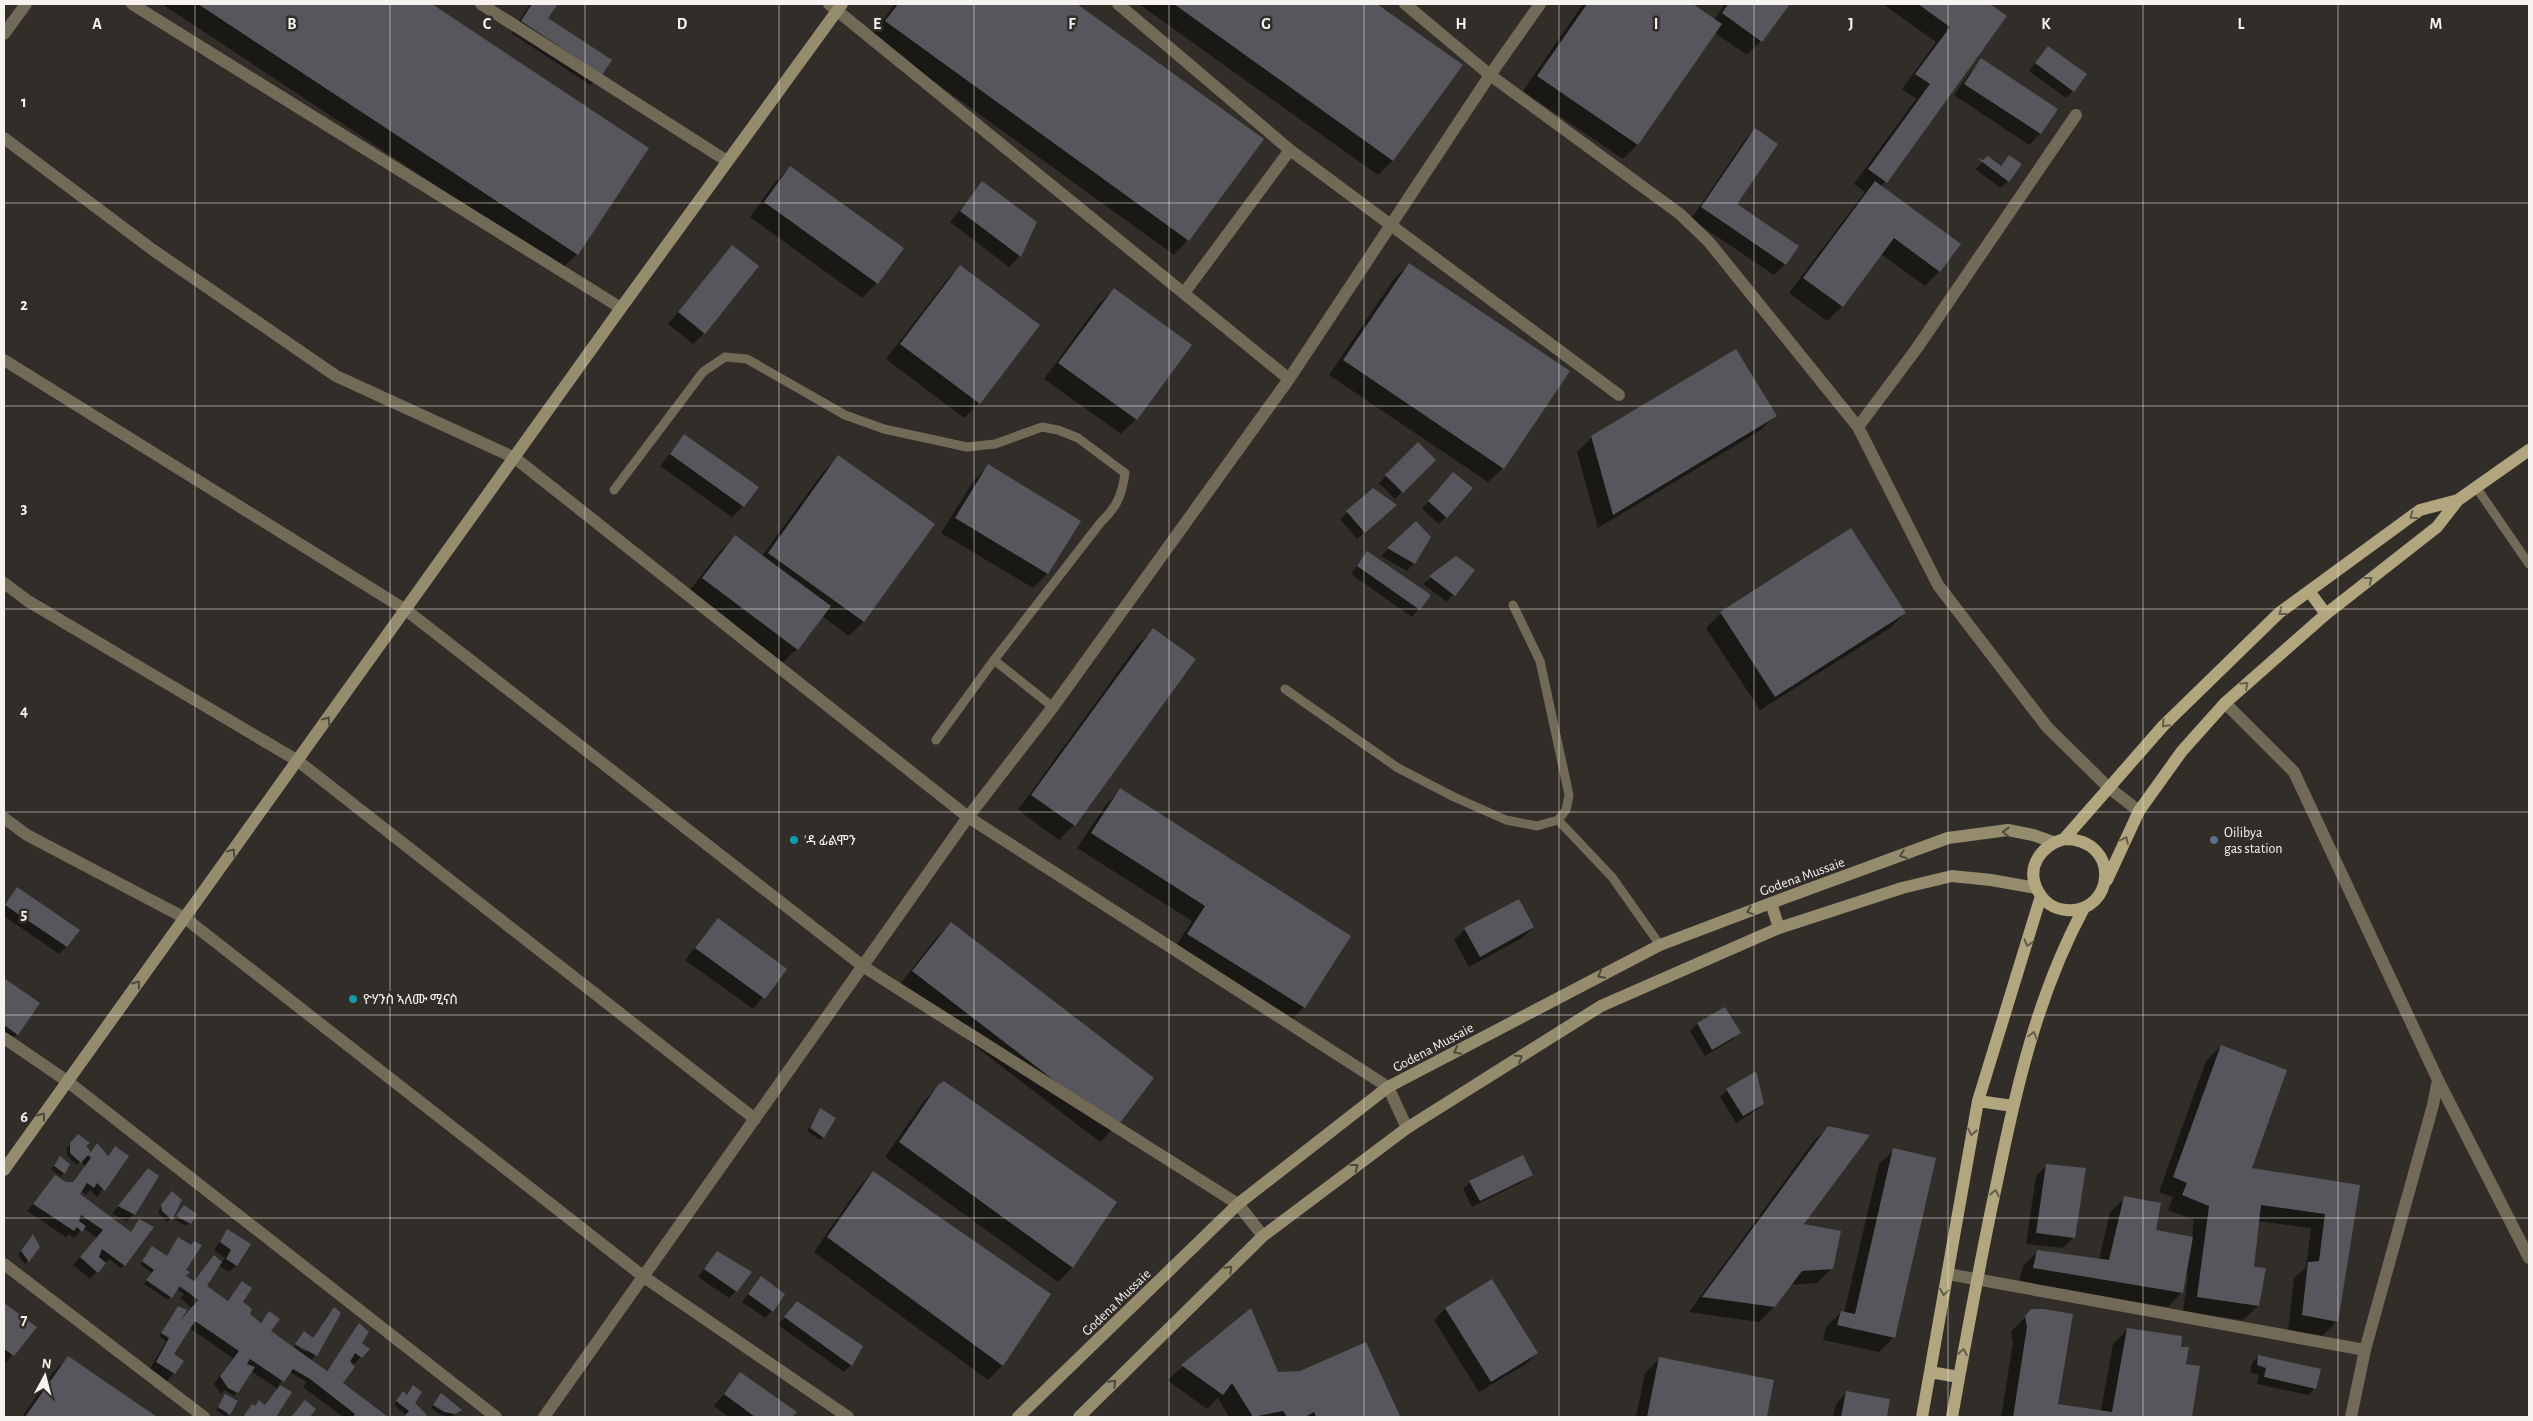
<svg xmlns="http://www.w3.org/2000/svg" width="2533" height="1421" font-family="'Alegreya Sans','Noto Sans Ethiopic',sans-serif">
	<rect width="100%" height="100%" fill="#312d29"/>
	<path fill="#0007" fill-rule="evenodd" d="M162,4H430L648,148L577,254L562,269Z
		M530,4H557L547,19L601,74L590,85L511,33Z
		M895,4H1075L1263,139L1188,240L1174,255L871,36Z
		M1139,4H1375L1461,65L1393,160L1378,175Z
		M1583,4H1691L1714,20L1725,4H1788L1761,41L1747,55L1715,33L1637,145L1623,159L1523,91Z
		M1883,4H1987L2005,17L1881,187L1959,244L1939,272L1925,286L1881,254L1842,306L1827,321L1789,293L1865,192L1854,184L1916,99L1902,89L1936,42Z
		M2041,55L2073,91L2066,98L2029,71Z
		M1982,60L2056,109L2040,134L2029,145L1954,95L1971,71Z
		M1755,130L1735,204L1785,264L1774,275L1691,219L1744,141Z
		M2009,157L2008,181L2001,188L1975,169L1988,158L2000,166Z
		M790,168L877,283L862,298L750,217L775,182Z
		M982,183L1020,256L1009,267L950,222Z
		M732,247L704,333L693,344L668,324Z
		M1409,264L1503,468L1488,482L1329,375L1394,279Z
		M960,266L1038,325L979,403L964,418L886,359L946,281Z
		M1114,290L1191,345L1136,419L1121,434L1044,379L1099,304Z
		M1775,415L1761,430L1598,528L1577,452L1592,437Z
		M684,436L743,506L732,517L660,466Z
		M1418,444L1434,460L1395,499L1379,483Z
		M839,456L864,621L849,636L822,616L797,649L782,663L688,593L720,551L735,536L762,556L824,471Z
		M989,466L1080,521L1047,574L1033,588L941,533L974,480Z
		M1446,480V517L1439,524L1422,509Z
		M1373,490L1388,512L1357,539L1340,519Z
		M1416,523L1429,537L1414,563L1407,571L1381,556Z
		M1367,553L1429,595L1412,617L1351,574Z
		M1456,557L1473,570L1447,602L1423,584Z
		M1721,613H1905L1890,628L1760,710L1706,628Z
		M1153,630L1194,659L1074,825L1059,840L1018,810L1138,644Z
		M1120,790L1349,936L1304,1007L1289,1022L1174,949L1192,921L1077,848L1106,805Z
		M18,889L66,947L59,954L4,916V906Z
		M718,919L785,969L753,1009L685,960Z
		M951,924L1115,1127L1100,1142L898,987L936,938Z
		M1533,927L1522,938L1469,967L1454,940L1465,929Z
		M4,980L39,1004L17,1034L6,1045L4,1044Z
		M1725,1008L1739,1033L1732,1040L1705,1056L1690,1031L1697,1024Z
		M2221,1046L2251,1168L2359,1186L2336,1322L2322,1336L2288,1330L2294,1278L2306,1267L2311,1228L2258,1221L2253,1268L2258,1306L2243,1320L2183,1312L2188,1274H2186L2182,1292L2168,1307L2019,1283L2023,1266L2038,1251L2099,1260L2110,1212L2125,1198L2155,1231L2192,1238L2194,1220L2168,1210L2173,1197L2159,1192L2206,1061Z
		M939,1086L1116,1203L1072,1268L1058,1282L885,1157L924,1101Z
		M1727,1090L1763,1104L1755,1111L1736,1123L1720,1097Z
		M820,1110L823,1137L820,1140L807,1131Z
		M1828,1127L1801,1225L1832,1268L1817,1283L1790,1285L1774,1307L1759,1322L1689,1312L1813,1142Z
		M75,1138L90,1152L97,1145L107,1156L115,1147L127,1156L97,1197L90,1190L86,1195L81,1191L75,1199L130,1233L136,1224L124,1265L121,1268L109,1259L90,1279L73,1265L97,1238L83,1228L74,1238L69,1234L66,1237L27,1211L55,1177L65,1183H72L85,1166L81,1161L77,1165L67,1156V1148Z
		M1894,1150V1337L1879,1352L1823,1340L1826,1327L1841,1312L1844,1313L1879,1164Z
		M60,1158L69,1164L61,1177L51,1169Z
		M2047,1165L2074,1237L2063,1248L2026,1244L2036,1176Z
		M148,1170L134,1214L127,1221L112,1214Z
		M873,1172L1003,1365L988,1380L814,1252L859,1187Z
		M1531,1174L1524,1181L1472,1207L1463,1189L1470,1182Z
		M169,1196L180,1200L168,1222L159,1214V1210Z
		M181,1210L190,1223L187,1226L174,1220Z
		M227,1231L236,1265L229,1272L218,1265L205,1287L227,1302L242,1283L241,1303L248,1315L260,1323L269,1312V1332L293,1348L295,1345L305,1352L327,1316L334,1309L316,1355L311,1360L326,1371L359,1325L361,1357L354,1364L347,1359L341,1384L386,1417H343L303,1387L307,1382L289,1372L279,1385L291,1393L275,1417H242L252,1406H265L278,1389L251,1371L234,1396L225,1390L221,1394L214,1384L233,1358L189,1328L172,1355L182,1361L174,1373L167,1381L150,1369L166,1341L159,1336L175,1310L180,1322L192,1308L180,1298L184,1294L177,1289L168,1300L144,1284L152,1273L140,1264L149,1251L167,1257L179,1238L185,1277L193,1281L214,1257L222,1263L225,1258L214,1250ZM176,1282L187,1289V1292L174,1284Z
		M32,1236L38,1247L25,1264L18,1255Z
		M717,1252L736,1291L729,1298L698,1277Z
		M761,1277L772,1311L765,1318L742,1302Z
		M1492,1281L1537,1353L1526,1364L1479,1392L1434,1320L1445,1309Z
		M797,1303L851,1365L844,1372L778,1325Z
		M4,1305L35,1327L4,1365Z
		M1250,1310L1277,1373H1301L1366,1343L1399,1416L1229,1417L1218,1398L1207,1409L1167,1380Z
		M2032,1310L2057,1405L2101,1411L2113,1344L2128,1329L2179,1348L2184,1365L2198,1367L2191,1417H2001L2013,1343L2011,1332Z
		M2259,1356L2315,1388L2308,1395L2257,1384L2259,1375L2250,1372L2252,1363Z
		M68,1358L155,1417H22L53,1372Z
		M1659,1359L1773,1381L1766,1417H1636L1645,1373Z
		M740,1374L795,1412L791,1417H729L714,1406Z
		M413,1386L409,1409L425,1415L424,1417H404L406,1415L394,1405L400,1396H406Z
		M1847,1392L1888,1400L1885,1417H1833L1836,1404Z
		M441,1395L460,1410L451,1417L441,1415L431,1408Z
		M225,1396L229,1414L226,1417L216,1410Z"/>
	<path fill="#56565c" d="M198,4H432L649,148L578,255Z
		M532,4H558L548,18L612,60L602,75L521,21Z
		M898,4H1077L1264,139L1189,241L885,21Z
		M1174,4H1377L1463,65L1393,161Z
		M1587,4H1693L1722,24L1638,145L1537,76Z
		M1728,4H1790L1762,42L1722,13Z
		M1918,4H1990L2007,16L1887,183L1868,169L1930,84L1915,74L1950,27Z
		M2048,46L2087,74L2074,92L2035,63Z
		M1981,58L2058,109L2041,134L1964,84Z
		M1755,128L1778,144L1737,204L1799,246L1786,265L1701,207Z
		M2009,155L2022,164L2009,182L1977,158L1983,160L1988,156L2001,166Z
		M790,166L904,248L878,284L764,202Z
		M982,181L1037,222L1021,257L960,211Z
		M1875,181L1961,244L1940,272L1894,238L1843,307L1803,278Z
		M732,245L759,266L705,334L678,312Z
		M1409,263L1570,371L1504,469L1343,360Z
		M960,265L1040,325L980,404L900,344Z
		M1114,288L1192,345L1137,420L1058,363Z
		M1736,349L1777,416L1613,515L1591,436Z
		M684,434L759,487L744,507L670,454Z
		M1418,442L1436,460L1403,493L1385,475Z
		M838,455L935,524L864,622L768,553Z
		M988,464L1081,521L1048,574L955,518Z
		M1453,472L1473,488L1447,518L1428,501Z
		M1373,488L1397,505L1365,533L1346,511Z
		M1416,521L1431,537L1415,564L1387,548Z
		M1851,528L1906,613L1775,697L1720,612Z
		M735,535L831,606L798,650L702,578Z
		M1367,551L1431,595L1420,610L1357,566Z
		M1456,556L1475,570L1455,596L1429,576Z
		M1153,628L1196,659L1075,826L1031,795Z
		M1120,788L1351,936L1305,1008L1187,934L1205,906L1091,833Z
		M17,887L80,930L67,947L5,905Z
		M1519,899L1534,927L1480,957L1464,928Z
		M718,918L787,969L765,999L695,948Z
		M951,922L1154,1078L1116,1128L912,971Z
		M4,978L40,1003L18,1035L4,1025Z
		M1725,1007L1741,1033L1712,1050L1697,1023Z
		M2221,1045L2287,1070L2252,1168L2360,1185L2338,1322L2302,1315L2308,1262L2319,1261L2325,1214L2261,1205L2254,1267L2266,1268L2259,1306L2197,1297L2209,1206L2182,1195L2187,1183L2173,1177Z
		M1756,1071L1764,1104L1743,1116L1726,1089Z
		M944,1081L1117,1202L1073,1268L899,1142L938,1085Z
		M820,1108L836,1118L824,1138L810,1128Z
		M1828,1126L1870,1135L1804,1224L1841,1231L1833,1269L1802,1271L1775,1307L1702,1297Z
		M78,1134L90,1143L86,1146L91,1152L97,1143L108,1156L115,1146L129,1156L105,1191L97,1183L94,1188L87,1183L80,1194L131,1232L139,1219L154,1227L125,1266L102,1249L99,1257L106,1263L98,1273L80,1257L103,1230L81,1215L79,1221L86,1226L82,1232L77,1227L74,1231L33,1204L55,1175L66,1182H73L91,1158L88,1155L81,1163L70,1153V1143Z
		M1893,1148L1936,1158L1895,1338L1837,1325L1841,1311L1855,1314Z
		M1523,1155L1533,1175L1480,1201L1469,1181Z
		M60,1156L70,1164L65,1174L54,1166Z
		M2046,1164L2086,1168L2075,1238L2036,1233Z
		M148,1168L159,1176L135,1215L118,1206Z
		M873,1171L1051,1294L1003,1366L827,1237Z
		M172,1191L182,1200L172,1220L162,1211L161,1205Z
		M2124,1196L2161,1203L2156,1230L2193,1237L2183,1293L2033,1268L2037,1250L2109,1260Z
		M184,1205L197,1214L191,1224L176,1216Z
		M227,1229L251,1244L237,1266L226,1259L231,1250L220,1242Z
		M33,1234L40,1247L29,1262L21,1251Z
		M178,1237L191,1245L194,1241L202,1245L186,1270L190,1272L186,1276L194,1281L214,1255L222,1262L207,1286L228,1301L242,1281L252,1288L243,1302L252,1309L250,1314L261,1323L269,1311L280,1319L271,1331L327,1371L359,1323L369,1332L362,1343L370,1349L362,1358L355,1353L350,1362L355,1367L343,1383L388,1417H353L355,1414L310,1379L293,1369L284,1382L250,1359L247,1364L255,1367L238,1393L228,1388L220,1376L239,1351L195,1321L174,1354L184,1361L175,1374L156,1362L169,1338L161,1333L178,1306L187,1310L180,1321L198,1300L180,1286L172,1298L146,1280L154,1270L142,1261L152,1246L167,1256Z
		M717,1251L752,1272L737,1292L704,1269Z
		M761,1276L785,1294L773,1312L748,1294Z
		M1492,1279L1538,1353L1491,1382L1445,1308Z
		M797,1301L863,1346L852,1366L784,1317Z
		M4,1303L37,1327L14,1356L4,1349Z
		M334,1307L341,1313L317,1356L295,1344L304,1331L313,1338Z
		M1251,1308L1278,1372L1300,1371L1366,1342L1400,1416L1316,1417L1314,1412L1305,1417H1287L1283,1411L1253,1417L1232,1383L1223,1395L1181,1365Z
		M2031,1309H2044L2073,1314L2058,1404L2112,1412L2127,1328L2182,1336L2181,1347H2189L2186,1364L2200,1366L2192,1417H2013L2027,1327L2025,1316Z
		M2258,1355L2321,1369L2316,1389L2264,1377L2266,1368L2257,1365Z
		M68,1356L157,1417H25Z
		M1659,1357L1774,1380L1767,1417H1647Z
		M740,1372L797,1412L792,1417H755L724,1394Z
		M280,1385L292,1392L276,1417H243L252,1404L255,1406L259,1400L265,1405Z
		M413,1385L422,1392L415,1403L427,1415L425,1417H404L409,1411L396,1401L403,1391L407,1395Z
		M1846,1391L1890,1399L1887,1417H1841Z
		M441,1393L462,1410L455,1414L444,1412L433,1405Z
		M225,1394L238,1401L230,1415L218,1407Z
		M305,1400L316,1409L310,1417H291Z"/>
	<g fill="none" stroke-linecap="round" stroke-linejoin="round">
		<path stroke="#706a57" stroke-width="9" d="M2476,487L2529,564
			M614,490L703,372L725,357L747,359L845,415L884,429L967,447L995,444L1042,427L1058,430L1078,438L1125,473C1122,495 1117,507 1101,522L994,660L936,740
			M1513,605L1540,661L1569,795L1566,810L1558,820L1612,877L1660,945
			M994,660L1053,707
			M1285,689L1398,768L1454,797L1506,820L1537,826L1558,820"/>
		<path stroke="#706a57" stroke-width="12" d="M132,4L621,308
			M481,4L727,161
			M829,4L1289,379
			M1118,4L1290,150L1619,395
			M1405,4L1490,75L1680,214L1709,242L1858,427L1938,585L2047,727L2108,787L2139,811
			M4,34L26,4
			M4,138L153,250L336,376L515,458L968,817L1388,1087L1407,1128
			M1184,293L1290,150
			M4,360L406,610L864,967L1238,1204L1263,1236
			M1858,427L1917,348L2076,115
			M4,583L28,601L298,761L755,1119
			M2225,703L2294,772L2438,1080L2433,1105L2365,1350L2351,1417
			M4,818L27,835L185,918L644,1277L848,1417
			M4,1038L67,1081L496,1417
			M2438,1080L2529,1258
			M4,1264L204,1417
			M1948,1274L2365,1350
			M544,1417L968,817L1053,707L1289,379L1490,75L1540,4"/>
		<path stroke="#958c6d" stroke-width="12" d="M1771,903L1779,928
			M4,1170L621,308L842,4
			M1018,1417L1238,1204L1388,1087L1660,945L1771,903L1948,838L2008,830L2033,835L2053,842
			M1079,1417L1263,1236L1407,1128L1601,1006L1779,928L1902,888L1952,876L1991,880L2036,888"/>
		<path stroke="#b1a67d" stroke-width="12" d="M2309,591L2326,614
			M2064,839C2122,839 2115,914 2066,910C2054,909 2044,902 2038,891C2025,867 2041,846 2064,839L2163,726L2279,613L2420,510L2458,500
			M2107,880L2139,811L2182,751L2225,703L2326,614L2437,527L2458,500L2529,450
			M1978,1101L2013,1106
			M1930,1372L1959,1377
			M1922,1417L1978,1101L2041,896
			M1952,1417C1966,1339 1980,1260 1997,1182C2016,1088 2038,993 2084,908"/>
	</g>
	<defs><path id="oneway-chevron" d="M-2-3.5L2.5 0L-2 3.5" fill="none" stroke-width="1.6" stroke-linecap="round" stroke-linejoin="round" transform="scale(1.25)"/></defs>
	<g stroke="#645d4b">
		<use href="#oneway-chevron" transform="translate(2413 516) rotate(144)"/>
		<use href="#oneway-chevron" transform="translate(2369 580) rotate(-38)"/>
		<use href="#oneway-chevron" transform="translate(2282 612) rotate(142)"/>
		<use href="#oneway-chevron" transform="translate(2245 685) rotate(-42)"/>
		<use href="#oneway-chevron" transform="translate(2165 724) rotate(134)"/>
		<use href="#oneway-chevron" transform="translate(2125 840) rotate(-65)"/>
		<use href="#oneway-chevron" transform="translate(2028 943) rotate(106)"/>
		<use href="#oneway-chevron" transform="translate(2033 1035) rotate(-74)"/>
		<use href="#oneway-chevron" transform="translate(1972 1132) rotate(101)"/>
		<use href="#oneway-chevron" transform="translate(1995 1193) rotate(-78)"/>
		<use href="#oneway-chevron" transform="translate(1944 1292) rotate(100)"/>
		<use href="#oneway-chevron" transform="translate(1963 1352) rotate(-80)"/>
	</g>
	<g stroke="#4f4a3d">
		<use href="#oneway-chevron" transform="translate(327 720) rotate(-54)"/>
		<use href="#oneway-chevron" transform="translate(2006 832) rotate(-179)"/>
		<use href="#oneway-chevron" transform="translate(232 852) rotate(-54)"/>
		<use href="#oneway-chevron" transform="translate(1903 855) rotate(160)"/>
		<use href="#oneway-chevron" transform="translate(1750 911) rotate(159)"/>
		<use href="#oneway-chevron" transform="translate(1601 975) rotate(152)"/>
		<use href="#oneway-chevron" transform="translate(137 984) rotate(-54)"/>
		<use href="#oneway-chevron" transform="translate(1457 1051) rotate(152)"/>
		<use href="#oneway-chevron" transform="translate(1519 1058) rotate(-32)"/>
		<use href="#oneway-chevron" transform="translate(42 1116) rotate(-54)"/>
		<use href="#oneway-chevron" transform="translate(1355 1167) rotate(-37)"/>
		<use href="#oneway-chevron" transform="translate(1229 1269) rotate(-45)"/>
		<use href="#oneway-chevron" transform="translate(1113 1383) rotate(-45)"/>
	</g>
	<path fill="none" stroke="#f5f2ef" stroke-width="1" stroke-opacity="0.55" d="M195,4V1417M390,4V1417M585,4V1417M779,4V1417M974,4V1417M1169,4V1417M1364,4V1417M1559,4V1417M1754,4V1417M1948,4V1417M2143,4V1417M2338,4V1417M4,203H2529M4,406H2529M4,609H2529M4,812H2529M4,1015H2529M4,1218H2529"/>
	<g fill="#0f9aa8" stroke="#312d29" stroke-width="2">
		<circle cx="794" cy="840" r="5"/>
		<circle cx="353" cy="999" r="5"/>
	</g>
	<circle fill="#5c6f8a" stroke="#312d29" stroke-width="2" cx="2214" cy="840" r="5"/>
	<g text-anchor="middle" stroke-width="5" stroke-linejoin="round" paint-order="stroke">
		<g font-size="14" fill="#f5f2ef" stroke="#312d29" text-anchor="start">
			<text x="2224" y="837">Oilibya<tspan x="2224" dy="16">gas station</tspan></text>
			<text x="804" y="845">'ዳ ፊልሞን</text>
			<text x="363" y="1004">ዮሃንስ ኣለሙ ሚናስ</text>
		</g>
		<g font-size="14" fill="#f5f2ef" stroke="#312d29">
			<text transform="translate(1802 876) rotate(-20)" y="5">Godena Mussaie</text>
			<text transform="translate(1433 1047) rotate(-28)" y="5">Godena Mussaie</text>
			<text transform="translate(1116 1302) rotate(-44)" y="5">Godena Mussaie</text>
		</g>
	</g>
	<g font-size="16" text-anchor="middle" font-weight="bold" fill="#f5f2ef" stroke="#312d29" stroke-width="5" stroke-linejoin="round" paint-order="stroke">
		<text x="97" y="29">A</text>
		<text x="292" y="29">B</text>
		<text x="487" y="29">C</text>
		<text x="682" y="29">D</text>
		<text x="877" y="29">E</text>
		<text x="1072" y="29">F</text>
		<text x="1266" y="29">G</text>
		<text x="1461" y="29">H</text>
		<text x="1656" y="29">I</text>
		<text x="1851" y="29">J</text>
		<text x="2046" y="29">K</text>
		<text x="2241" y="29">L</text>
		<text x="2436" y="29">M</text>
		<text x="24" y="107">1</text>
		<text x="24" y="310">2</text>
		<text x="24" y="513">3</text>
		<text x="24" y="716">4</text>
		<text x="24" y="919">5</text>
		<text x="24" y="1122">6</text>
		<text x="24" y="1325">7</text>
	</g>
	<rect width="2533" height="1421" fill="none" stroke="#f5f2ef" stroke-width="10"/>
	<g transform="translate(45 1376) rotate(7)" stroke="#312d29" stroke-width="4" paint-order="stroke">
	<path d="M0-4L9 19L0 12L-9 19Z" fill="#f5f2ef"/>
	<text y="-8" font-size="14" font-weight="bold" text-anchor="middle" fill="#f5f2ef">N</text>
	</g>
</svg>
